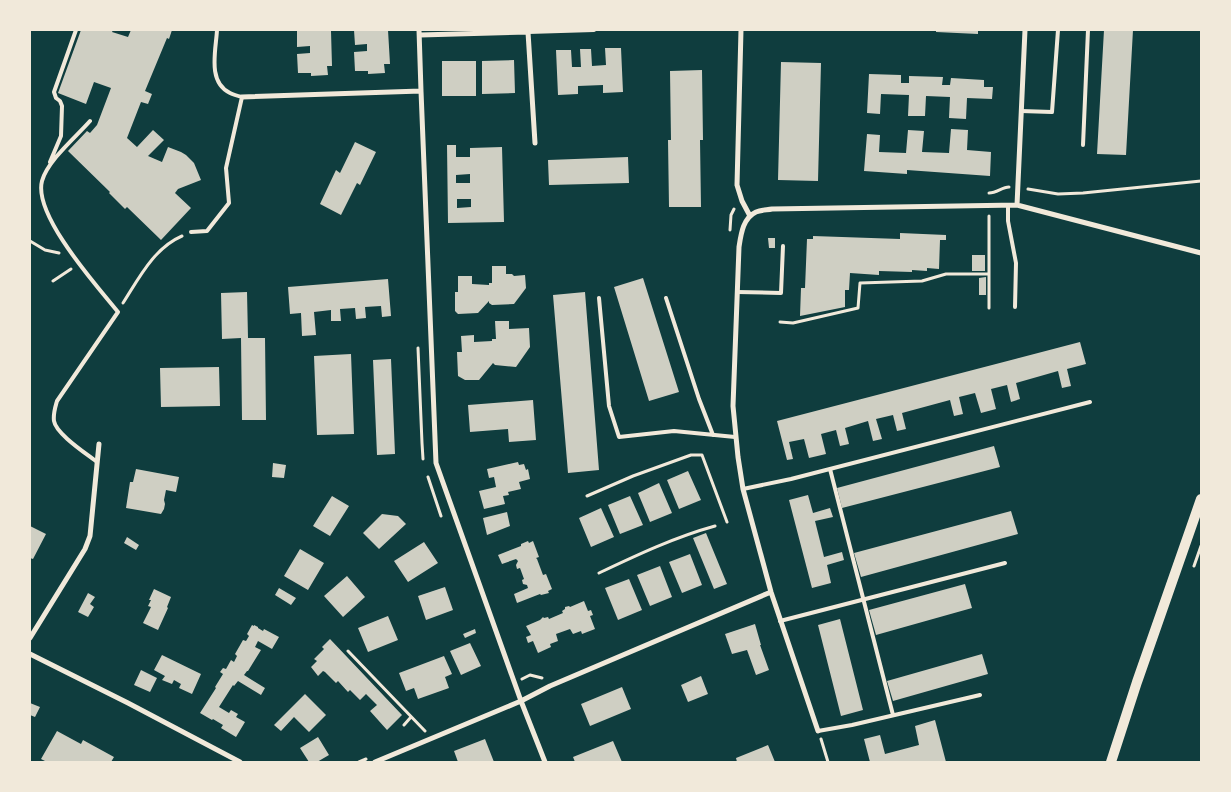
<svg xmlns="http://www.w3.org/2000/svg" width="1231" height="792" font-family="'Sofia Sans Condensed',sans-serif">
	<rect width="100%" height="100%" fill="#0f3d3e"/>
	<path fill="#cfcfc3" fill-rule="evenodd" d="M81,30H113L112,32L128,37L131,30H172L169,39L167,38L145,91L152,94L148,104L141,102L127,138L137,147L153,130L164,140L148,156L162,162L168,147L181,152L186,155L194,163L201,180L178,189L175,193L191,208L161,240L127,207L125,209L109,193L110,192L68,151L87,131L90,133L97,125L111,88L94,82L86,104L58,93Z
		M297,30L331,31L332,66H327L328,75L311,76V73H298L297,54L310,53V46L297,47Z
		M354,30H388L390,64H384L385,73L368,74V71H355L354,52L367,51V44L355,45Z
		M936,30H978V34L936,32Z
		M1104,30H1133L1126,155L1097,154Z
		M605,48H621L623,92L603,93V85L578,86V94L558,95L556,50H571L572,67H581L580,49H591L592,66L606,65Z
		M514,60L515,93L482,94V61Z
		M442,61H476V96H442Z
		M781,62L821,63L818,181L778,180Z
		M702,70L703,140H700L701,207H669L668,140H671L670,71Z
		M869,74L901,75V83H909V76L943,77L942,85H950L951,78L984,80V87H993L992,99L967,98L966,119L949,118L950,97L926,96L925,116H908L909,95L881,94L880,114L867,113Z
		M951,129L968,130L967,150L991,152L990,176L907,170V174L864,171L867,134L880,135L879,152L906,153L908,130L924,131L922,152L949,153Z
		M355,142L376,152L360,185L357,183L341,215L320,204L336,170L340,173Z
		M447,145H456V157H470V148L502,147L504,222L448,223ZM470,174V183H456V175ZM457,199H471V207L457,208Z
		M628,157L629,183L549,185L548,160Z
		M900,233L946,235V240H940L939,269L927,268V271L912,270V272L879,271V275L850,273L849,290H845V307L800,316L801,288H805L807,239H813V236L900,239Z
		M768,238H775V248H769Z
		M972,255H985V271H972Z
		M492,266H506V274H512L514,276L525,275L526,288L514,304L492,305L489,303V301L478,313L458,314L455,311V292H458V276H472V284L489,285V283H492Z
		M986,277V295H979V278Z
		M643,278L679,392L649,401L614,287Z
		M388,279L391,316L382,317L381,306L365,307L366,318L356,319L355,308L340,309L341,321H331V310L314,312L316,335L302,336L301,313L290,314L288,287Z
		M247,292L248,338H265L266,420H242L241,338L222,339L221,293Z
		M585,292L599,470L568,473L553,295Z
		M495,321H509V329L529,328L530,347L516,367L495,365L493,363L479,380H465L458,376L457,352H462L461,336L474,335V342L492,341V339H496Z
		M1080,342L1086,364L1067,369L1071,386L1062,388L1058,371L1016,383L1020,399L1011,402L1007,385L991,389L996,409L981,413L975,393L959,397L963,414L954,416L950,400L902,413L906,429L897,431L893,415L876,419L882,439L873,441L868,421L845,428L849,444L840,446L836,430L821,434L826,454L809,458L804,439L789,442L793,459L787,460L777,421Z
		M351,354L354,434L317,435L314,356Z
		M391,359L395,454L377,455L373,360Z
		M219,367L220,406L161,407L160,368Z
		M533,400L536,440L509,442L508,429L470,432L468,405Z
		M994,446L1000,467L842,508L837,488Z
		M518,462L519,465L524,464L526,470L528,469L530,479L519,482L521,489L508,492L509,495L503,496L505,504L484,509L479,491L496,487L494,477L489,478L487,469Z
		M273,463L286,465L284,478L272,477Z
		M136,469L179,477L176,492L166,490L164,500L165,504L164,509L161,514L126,508L130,482H133Z
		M688,471L701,500L679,509L667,480Z
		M659,483L672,513L650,522L638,493Z
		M808,495L813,513L830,508L833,517L815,521L824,557L842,552L844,560L827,565L831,583L812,588L789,500Z
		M332,496L349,506L330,536L313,526Z
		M630,496L643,525L620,534L608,505Z
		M601,508L614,537L591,547L579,518Z
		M1011,511L1018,534L861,577L854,553Z
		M507,512L510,526L487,535L483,518Z
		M382,514L398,516L406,524L379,549L363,533Z
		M30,526L46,534L33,559L30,558Z
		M706,533L727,584L714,589L693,538Z
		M127,537L139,545L136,550L124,543Z
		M528,541L529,543L533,541L539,557L536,558L537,559L543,575L546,574L552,589L548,591L549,593L541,595L540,594L517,603L514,594L528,588L527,585L523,584L522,580L524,579L520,568L517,569L516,565L518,561L516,559L502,564L498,555L521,546V544Z
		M424,542L438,563L408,582L394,561Z
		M300,549L324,563L308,590L284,576Z
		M690,554L702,585L682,593L669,562Z
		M660,566L672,597L650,606L637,575Z
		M347,576L365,597L343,617L324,596Z
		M629,579L642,610L618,620L605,588Z
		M965,584L972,608L876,635L869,610Z
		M445,587L453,610L426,620L418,596Z
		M279,588L296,598L291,605L275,595Z
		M154,589L171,597L167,607L168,608L158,630L143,623L151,607L148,606L151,600H149Z
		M88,593L95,597L90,604L94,607L88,617L78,612Z
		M584,601L588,611L591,610L593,615L590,616L595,629L582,634L581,631L573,634L570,629L556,634L558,641L550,644L551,647L538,653L533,641L528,643L526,637L531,635L526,626L540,620L543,617L544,618L548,617L549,619L563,613L562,611L565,609V607L569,606L570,607Z
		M388,616L398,640L368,652L358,628Z
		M840,619L863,710L841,716L818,625Z
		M755,624L761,645H760L769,670L756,675L747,650L732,654L725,634Z
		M252,625L254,626V625L258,627V628L263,631L264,629L279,637L272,649L258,641L255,647L261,650L248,671H247L244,675L265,688L261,695L238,681L234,686L233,685L219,707L229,713L231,710L238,714L236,717L245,722L236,737L221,728L223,725L213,719L212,720L200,713L216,688L215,687L223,674L220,672L223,668L226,669L231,660L234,662L237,656L235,654L243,640L246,641L249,636L247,634Z
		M475,629L476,633L465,638L463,634Z
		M330,639L402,715L387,730L370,711L377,705L366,694L360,700L350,690L348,692L338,681L336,683L325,672L323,671L318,676L311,667L317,661L314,659L324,649L322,647Z
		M470,643L481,666L461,675L450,651Z
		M982,654L988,674L893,701L887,681Z
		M162,655L201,674L192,694L179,688L181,684L174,680L172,684L162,680L165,676L154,670Z
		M444,656L452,674L445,677L449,688L418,699L414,688L406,691L399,673Z
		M141,670L157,678L150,692L134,685Z
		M701,676L708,694L688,702L681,685Z
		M622,687L631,709L590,726L581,704Z
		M305,694L326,715L309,732L294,717L281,731L274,725Z
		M30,703L40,707L35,717L30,715Z
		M935,720L946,762H870L864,739L880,735L885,754L919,745L915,726Z
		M57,731L81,744L83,740L114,757L111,762H47L41,759Z
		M318,737L329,755L317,762H309L300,748Z
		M485,739L494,762H458L454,751Z
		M613,741L622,762H575L573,757Z
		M768,745L775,762H737L736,758Z"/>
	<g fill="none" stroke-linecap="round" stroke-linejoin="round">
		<path stroke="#f1e9da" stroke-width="3" d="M1028,189L1058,194L1083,193L1201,181
			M989,193C997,193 1002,187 1009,187
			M989,216V308
			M730,230L731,215L734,209
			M30,241L45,250L59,253
			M53,281L71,269
			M123,303C139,278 154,248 182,236
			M780,322L793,323L858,308L860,283L922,281L946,274H989
			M418,348L422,443L423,459
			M428,477L441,516
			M587,496L633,476L691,455H702L727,522
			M1194,566L1201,546
			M599,573C637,555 675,537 715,526
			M348,651L425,731
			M522,679L530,675L542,678
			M404,725L411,717
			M821,739L828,762
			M359,762L366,759"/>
		<path stroke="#f1e9da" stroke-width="4" d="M528,30V32L594,30
			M1021,111L1052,112L1058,30
			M90,121C76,137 48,160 42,181C33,215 97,286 118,312L57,401C55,408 53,414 54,421C56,434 87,454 97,462
			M1083,145L1088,30
			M50,162L61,136L62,106L60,101L56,98L54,92L76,30
			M1008,205V221L1016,263L1015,307
			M191,232L207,231L229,203L226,168L242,97C238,96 234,95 230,93C207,82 216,50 217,30
			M737,292L781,293L783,246
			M599,298L609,406L619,437L674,431L735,437
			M666,298L699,399L713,435
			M830,469L893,715
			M743,489L791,479L1090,402
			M780,621L1005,563
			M818,731L852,725L980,695"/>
		<path stroke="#f1e9da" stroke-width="5" d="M419,30L421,91L436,463L521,701L545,762
			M741,30L737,185L742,201L750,216
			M420,35L528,32L535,143
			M242,97L421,91
			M1017,205L1025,30
			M30,638L85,549L90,536L99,444
			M30,654L128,703L240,762
			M818,731L771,592L743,489L738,457L733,406L739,247C741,234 743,218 756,212C761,210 767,210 772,209L1017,205L1201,253
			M375,762L521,701L550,686L771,592"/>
		<path stroke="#f1e9da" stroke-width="10" d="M1111,762L1137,682L1201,499"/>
	</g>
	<rect width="1231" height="792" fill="none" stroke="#f1e9da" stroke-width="62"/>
</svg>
